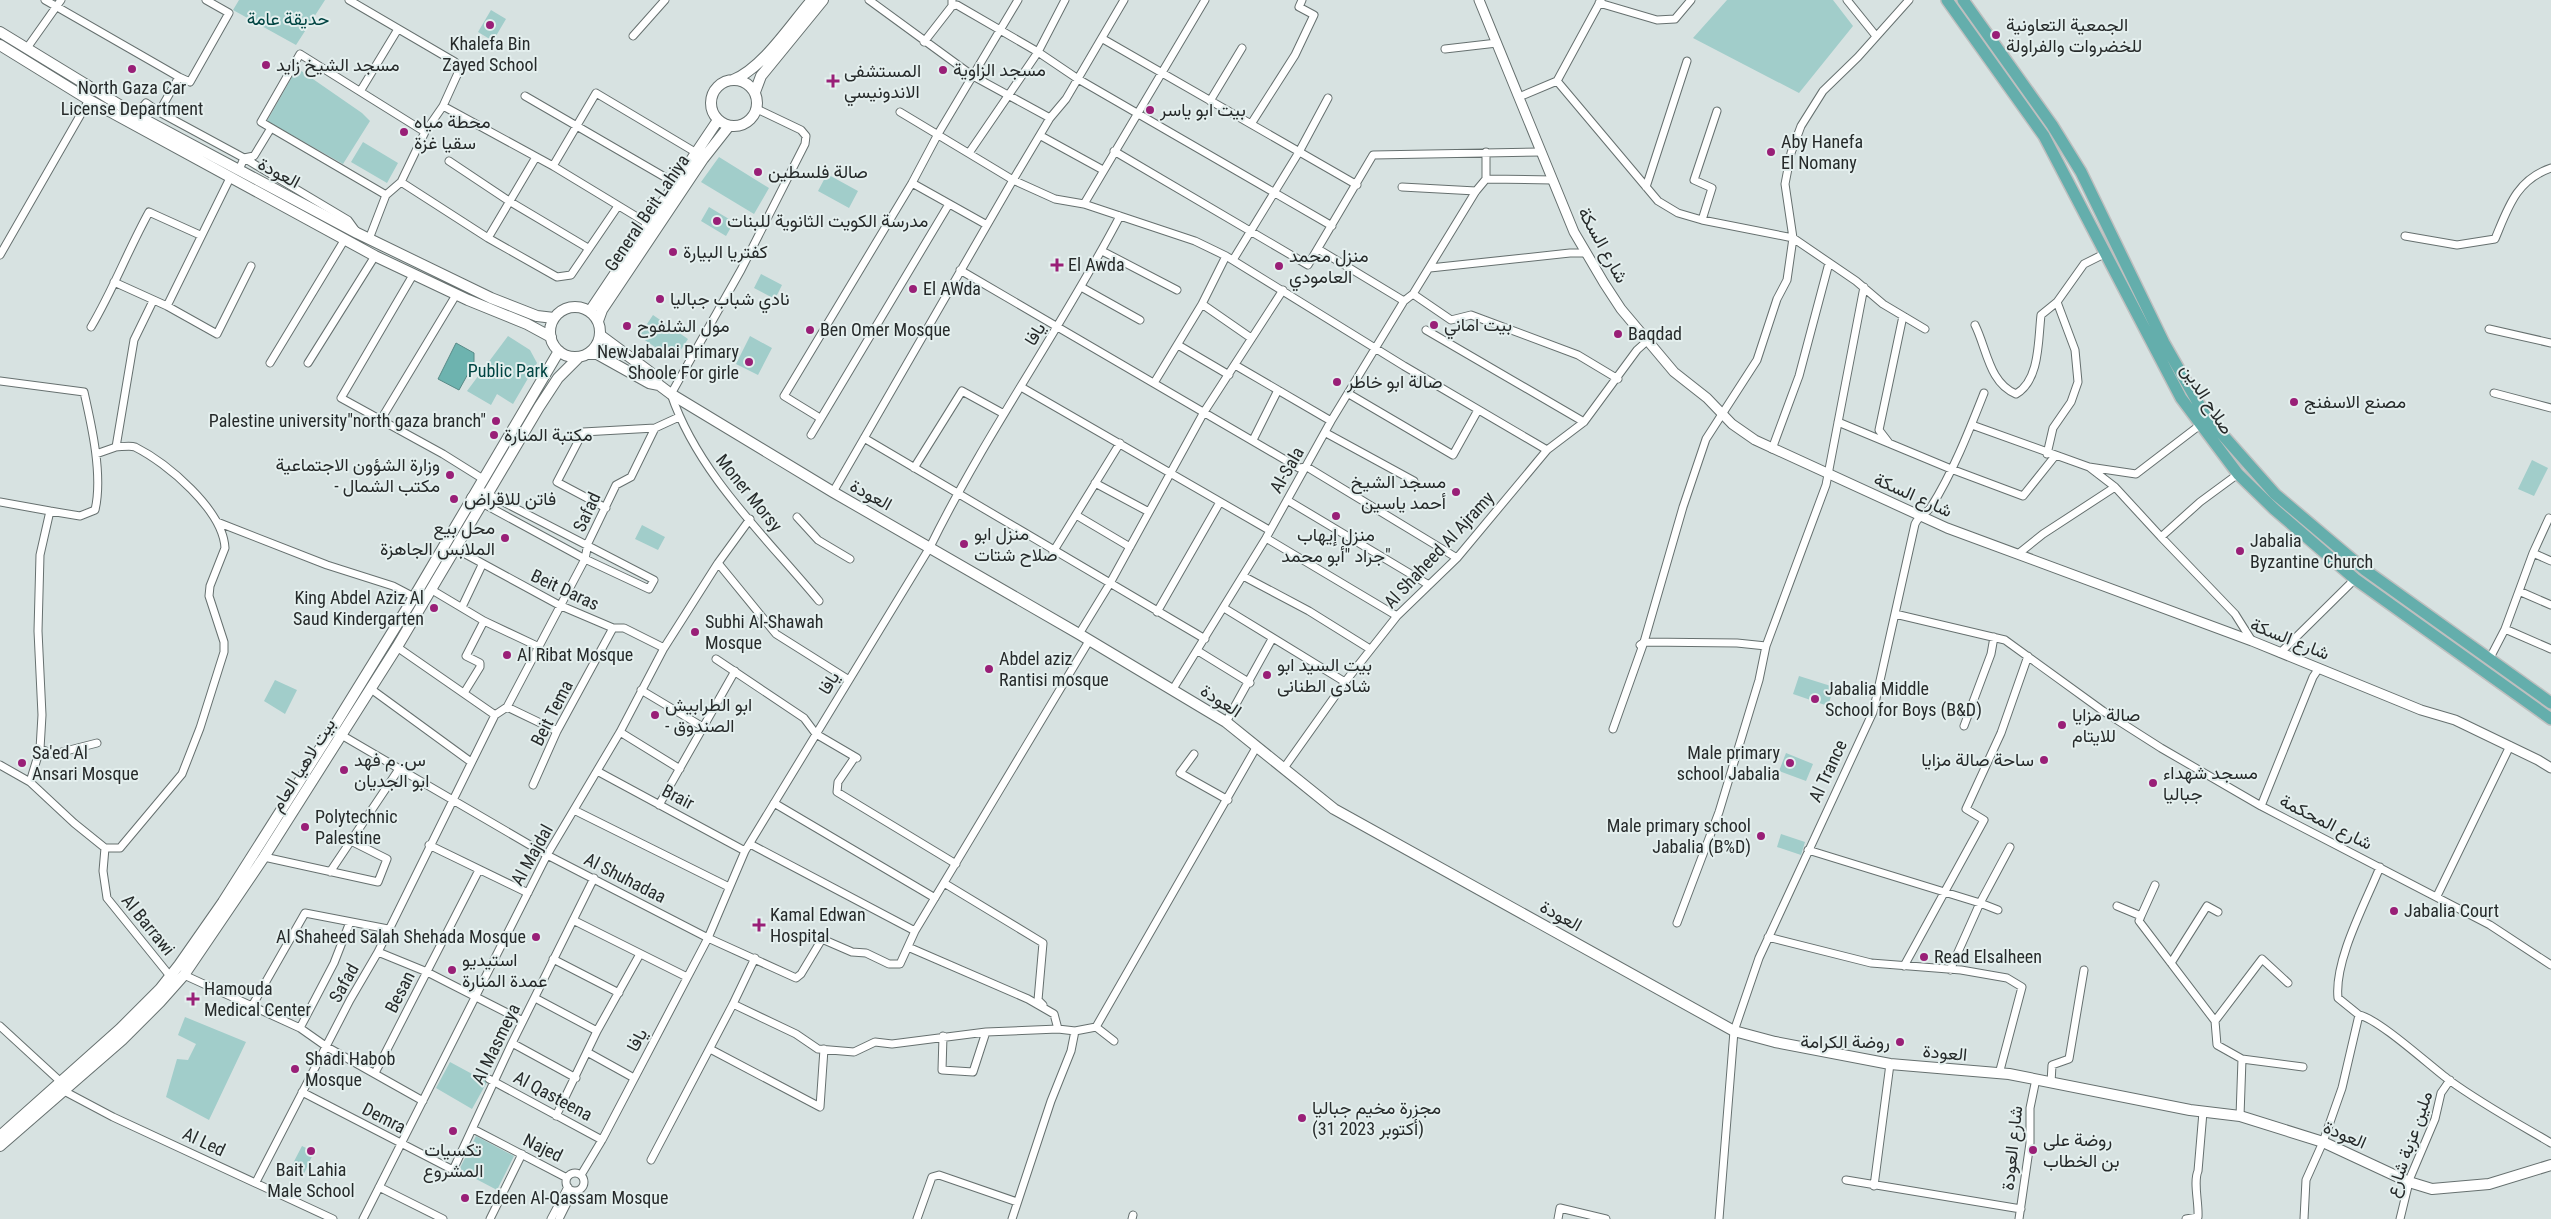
<svg xmlns="http://www.w3.org/2000/svg" width="2551" height="1219" font-family="'Roboto Condensed',Vazirmatn,sans-serif">
	<rect width="100%" height="100%" fill="#d7e2e1"/>
	<path fill="#a1cdca" d="M239,0H325L296,45L233,10Z
		M1727,0H1833L1853,26L1799,93L1693,38Z
		M491,10L506,19L493,41L478,32Z
		M297,68L362,113L370,121L343,164L267,121Z
		M363,142L398,163L387,183L351,162Z
		M719,157L769,188L754,214L701,182Z
		M827,174L858,191L849,208L818,191Z
		M709,207L734,222L726,236L701,221Z
		M761,274L782,285L775,299L754,288Z
		M653,315L688,339L674,360L639,336Z
		M508,336L530,350L537,363L513,404L497,394L491,405L467,391Z
		M750,336L772,348L758,375L736,364Z
		M2532,460L2548,468L2534,496L2518,489Z
		M642,525L665,537L658,550L635,539Z
		M1799,676L1834,687L1828,706L1793,694Z
		M275,680L297,690L285,714L264,701Z
		M1786,753L1813,764L1806,781L1779,771Z
		M1781,834L1805,842L1801,855L1777,847Z
		M185,1017L246,1042L209,1120L166,1097L177,1059L188,1060L196,1044L178,1035Z
		M450,1062L487,1082L472,1109L436,1088Z
		M476,1136L514,1156L497,1190L459,1170Z
		M302,1146L314,1152L302,1178L289,1171Z"/>
	<path fill="#6db3af" stroke="#588a87" d="M456,343L474,353V363L459,390L438,379Z"/>
	<g fill="none" stroke-linecap="round" stroke-linejoin="round">
		<g stroke="#66706f" stroke-width="9">
			<path id="minor" d="M45,0L179,77
				M349,0L455,62L458,73L443,106L425,132L401,182L386,195L369,239
				M869,0L973,76L1050,118
				M1847,0L1876,36
				M1599,3L1657,20L1675,19L1691,0
				M952,6L957,5L1038,52L1078,79L1332,226
				M633,36L665,0
				M1103,39L1357,185
				M924,42L952,6V0
				M27,48L61,0
				M1445,49L1497,43
				M1557,81L1658,201L1678,213L1702,220L1793,238L1856,281L1883,304L1925,329
				M361,90L398,29
				M525,96L675,183
				M1519,97L1557,81L1601,0
				M1210,101L1242,48
				M443,106L553,166L647,223
				M757,109L801,130L806,136L805,144L741,270L671,394C698,474 766,537 819,601
				M159,112L244,158L348,220L356,231
				M900,112L1013,180L1055,199L1084,204L1195,241L1226,256L1404,366L1547,450
				M136,115L146,103L159,112L179,77L190,82L229,13L206,0
				M1251,124L1295,55L1314,15L1299,7L1302,0
				M1041,136L1103,170
				M1114,151L1308,265L1373,155L1541,152
				M969,153L1038,52L1065,0
				M449,161L509,201L588,248
				M553,166L596,93L695,152
				M239,170L244,158L254,156L271,128
				M1486,179L1553,180
				M401,182L488,238L557,277L571,275L618,206
				M912,183L987,225
				M1402,187L1476,191
				M1646,187L1687,61
				M386,195L261,122L300,54L425,132
				M1084,204L1205,0
				M1702,220L1712,188L1694,180L1717,111
				M2405,236L2457,245L2495,239C2508,208 2516,180 2551,168
				M488,238L536,157
				M1318,249L1404,301
				M1102,251L1177,290
				M0,255L89,100
				M1233,260L1299,152L1328,98
				M1430,268L1570,253H1586
				M960,270L1299,468L1307,467L1457,558
				M413,275L341,398L443,454L483,479
				M114,282L167,306L217,334L251,266
				M1081,287L1140,320
				M1413,294L1451,320L1471,315L1578,355L1618,379
				M1202,304L1251,338
				M167,306L230,178
				M1975,325C1987,349 1989,383 2016,394C2040,380 2038,341 2041,315L2057,302L2084,264L2106,253
				M91,327C113,290 128,250 149,212L200,235
				M2489,329L2551,343
				M1426,330L1584,422
				M1178,345L1229,375
				M270,363L345,239
				M308,363L375,256
				M1235,365L1331,421
				M0,381L84,392C92,427 103,476 95,510L80,516L50,511L40,555L38,631L42,715L40,749L30,782
				M1154,383L1202,304L1226,256
				M1021,387L1269,530
				M2494,393L2551,408
				M1349,394L1453,455L1478,410
				M820,418L784,396L912,183L938,134L1018,0
				M380,421L456,295
				M1838,422L1951,469L2023,496L2055,456
				M1972,425L2089,467
				M1326,433L1414,481
				M811,435L949,204
				M864,438L1205,639
				M1253,440L1278,390
				M1889,443L1879,430L1903,316
				M1772,449L1799,376L1829,263
				M96,454L116,447L134,340L153,301
				M2047,454L2053,428L2071,402L2078,382L2075,350L2057,302
				M914,468L962,391L1004,414
				M1095,483L1149,512
				M2115,487L2161,537L2200,502L2238,474
				M833,492L1013,180L1050,118L1066,99L1124,0
				M471,497L585,559L649,589L654,580L484,492
				M1287,500L1429,585
				M0,502L50,511
				M606,508L557,482L583,432L655,428
				M1076,515L1130,547
				M797,517L818,540L850,559
				M2549,518L2533,553L2551,561
				M217,522L327,565L393,586L414,597
				M2161,537L2235,614L2252,641
				M1266,538L1397,616
				M456,549L559,605L613,628H624L664,648
				M1053,552L1120,443
				M2018,554L2043,534L2115,487L2089,467L2136,474L2200,425
				M718,563L776,634L849,680
				M1243,576L1309,611L1370,649
				M432,590L484,621L537,646
				M2521,592L2551,605
				M462,607L482,565
				M1224,608L1345,682
				M1157,612L1220,502
				M1895,614L2005,640L2103,711L2161,748L2261,806L2490,925L2551,965
				M2505,629L2551,649
				M1079,634L1109,585L1204,412L1283,290
				M1640,645L1644,642L1737,643L1766,646
				M397,647L495,715
				M1198,651L1250,683
				M2280,653L2355,579
				M2490,658L2505,629L2533,553
				M716,659L804,718L816,734L857,758
				M371,689L471,762
				M1173,689L1266,538L1331,421L1404,301L1413,294L1476,191L1486,179V152
				M641,690L703,727
				M464,693L480,667V663L466,656L484,621
				M507,707L557,731
				M1226,722L1272,639
				M1964,726L1991,654L1994,637
				M1613,729L1644,642L1683,507L1706,439L1757,360L1777,299L1787,280L1793,238L1785,184L1791,153L1801,126L1823,91L1858,57L1909,0
				M620,732L680,769
				M338,733L547,855L708,938L796,978L801,974L822,939L852,952L866,953L889,964H900L915,931L1089,641
				M40,749L54,754L97,743
				M1194,754L1180,773L1228,800
				M855,757L838,782L837,792L956,864
				M0,765L30,782L74,823L105,848L103,871L107,898L170,976
				M1284,768L1345,682L1397,616L1457,558L1547,450L1584,422L1637,350L1647,341
				M597,771L745,851
				M533,785L557,731L613,628
				M774,803L935,898
				M659,805L735,671
				M2261,806L2313,677L2319,668
				M574,810L729,887
				M750,844L915,931
				M429,845L528,893
				M105,848H120L182,774L200,728L224,652V642L209,596L210,586L225,548C223,510 167,463 135,447C130,445 121,447 116,447
				M1808,850L1980,903L1998,910
				M264,857L378,882L387,859L351,841
				M330,872L399,769
				M944,883L1043,943L1038,1000L1043,1005
				M2437,896L2510,746
				M2117,906L2141,916L2139,921L2215,1021L2217,1045L2242,1059L2303,1067
				M2141,916L2155,885
				M573,920L687,977
				M1677,923L1719,812L1759,680L1766,646L1826,485L1864,287
				M1768,937L1871,963L1961,970L2007,978L2022,987L1999,1074
				M908,947L1028,999L1054,1014L1058,1029L1075,1031
				M378,952L427,972L523,1021
				M553,959L619,993
				M2171,963L2207,906L2218,912
				M1904,966L1984,820L1966,809L2001,733L2028,656
				M1950,970L1980,903L2010,847
				M184,975L300,1028L327,1047L423,1101
				M535,998L597,1031
				M733,1004L796,1034L818,1049L854,1052L875,1042L892,1044L986,1032
				M252,1006L305,913L388,929
				M2359,1015L2338,998C2334,960 2366,902 2380,867
				M2215,1021L2262,959L2288,983
				M0,1026L62,1083
				M1096,1027L1114,1041
				M300,1028L334,963L350,922
				M943,1036L942,1070L973,1072L986,1032L1058,1029
				M512,1043L576,1078
				M710,1049L820,1107L824,1049
				M587,1052L634,1078
				M375,1073L479,870
				M489,1079L602,1140
				M2051,1083L2052,1065L2069,1059L2084,970
				M64,1091L113,1117L333,1219
				M302,1092L453,1170L512,1043L594,878
				M556,1116L597,1031L640,954
				M2240,1116L2242,1059
				M473,1129L567,1178
				M651,1160L733,1004L755,958
				M566 1182a9 9 0 1 1 18 0a9 9 0 1 1-18 0Z
				M581,1175L602,1140L708,938L745,851L930,547C986,433 1061,329 1120,216
				M1846,1180L2021,1209
				M256,1182L350,1000L378,952L495,715L507,707L585,559L588,543L616,485L631,477L655,428L679,417
				M1874,1186L1890,1064
				M379,1187L443,1219
				M363,1219L547,855L620,732L664,648L718,563L750,519
				M490,1219L522,1154
				M551,1219L568,1187
				M559,1219L573,1191
				M917,1219L932,1177L939,1175L1017,1202
				M1012,1219L1051,1101L1071,1051L1075,1031L1096,1027L1257,746
				M1132,1219L1133,1215
				M1558,1219L1560,1208L1606,1219
				M1719,1219L1734,1031L1759,958L1873,712L1915,524C1919,515 1926,514 1931,507C1953,472 1969,431 1984,393
				M2019,1219L2030,1143V1108L2036,1079
				M2186,1219L2198,1217C2199,1203 2193,1182 2198,1171L2203,1112
				M2304,1219L2306,1180L2323,1142L2342,1088L2359,1015C2379,1019 2430,1066 2449,1080C2482,1104 2517,1123 2551,1143
				M2400,1219L2410,1178L2435,1119L2441,1093L2450,1080"/>
		</g>
		<g stroke="#66706f" stroke-width="11">
			<path id="tertiary" d="M1479,0L1574,232L1604,283L1621,309L1674,372L1707,398L1732,424L1755,440L1947,528L2252,641L2421,710L2455,720L2538,760L2551,768"/>
		</g>
		<g stroke="#66706f" stroke-width="12">
			<path id="secondary" d="M0,32L136,115L357,233L491,298L537,316L554,318
				M0,45L89,100L375,256L468,300L527,324L551,337
				M711 103a23 23 0 1 1 46 0a23 23 0 1 1-46 0Z
				M733,80C763,68 791,24 812,0
				M755,92L761,76L823,0
				M550 332a25 25 0 1 1 50 0a25 25 0 1 1-50 0Z
				M590,311L718,120
				M598,321L602,310L703,159L729,126
				M600,335L650,372L659,385L671,394L833,492L1079,634L1226,722L1334,809L1734,1031L1775,1042L1890,1064L2009,1074L2190,1110L2240,1116L2323,1142L2409,1182L2432,1189L2489,1184L2551,1165
				M587,354H597L649,383L659,385
				M0,1136L120,1029L160,989L179,965L223,902L332,730L414,597L559,351
				M0,1146L122,1040L160,1002L184,975L264,857L397,647L539,407L558,378L579,357"/>
		</g>
		<g stroke="#bebfbf" stroke-width="14">
			<path id="trunk" d="M1947,0L2044,136L2181,398L2238,474L2274,509L2355,579L2551,719
				M1963,0L2052,125L2081,172L2164,343L2205,415L2275,494L2365,570L2551,703"/>
		</g>
		<use href="#minor" stroke="#fff" stroke-width="7"/>
		<use href="#tertiary" stroke="#fff" stroke-width="9"/>
		<use href="#secondary" stroke="#fff" stroke-width="10"/>
		<use href="#trunk" stroke="#64aeac" stroke-width="11"/>
	</g>
	<g fill="#991f77" stroke="#e4efee" stroke-width="2">
		<circle cx="490" cy="25" r="5"/>
		<circle cx="1996" cy="35" r="5"/>
		<circle cx="266" cy="65" r="5"/>
		<circle cx="132" cy="69" r="5"/>
		<circle cx="943" cy="70" r="5"/>
		<path d="M830.5 73.5h5v5h5v5h-5v5h-5v-5h-5v-5h5z"/>
		<circle cx="1150" cy="110" r="5"/>
		<circle cx="404" cy="132" r="5"/>
		<circle cx="1771" cy="152" r="5"/>
		<circle cx="758" cy="172" r="5"/>
		<circle cx="717" cy="221" r="5"/>
		<circle cx="673" cy="252" r="5"/>
		<path d="M1054.5 257.5h5v5h5v5h-5v5h-5v-5h-5v-5h5z"/>
		<circle cx="1279" cy="266" r="5"/>
		<circle cx="913" cy="289" r="5"/>
		<circle cx="660" cy="299" r="5"/>
		<circle cx="1434" cy="325" r="5"/>
		<circle cx="627" cy="326" r="5"/>
		<circle cx="810" cy="330" r="5"/>
		<circle cx="1618" cy="334" r="5"/>
		<circle cx="749" cy="362" r="5"/>
		<circle cx="1337" cy="382" r="5"/>
		<circle cx="2294" cy="402" r="5"/>
		<circle cx="496" cy="421" r="5"/>
		<circle cx="494" cy="435" r="5"/>
		<circle cx="450" cy="475" r="5"/>
		<circle cx="1456" cy="492" r="5"/>
		<circle cx="454" cy="499" r="5"/>
		<circle cx="1336" cy="516" r="5"/>
		<circle cx="505" cy="538" r="5"/>
		<circle cx="964" cy="544" r="5"/>
		<circle cx="2240" cy="551" r="5"/>
		<circle cx="434" cy="608" r="5"/>
		<circle cx="695" cy="632" r="5"/>
		<circle cx="507" cy="655" r="5"/>
		<circle cx="989" cy="669" r="5"/>
		<circle cx="1267" cy="675" r="5"/>
		<circle cx="1815" cy="699" r="5"/>
		<circle cx="655" cy="715" r="5"/>
		<circle cx="2062" cy="725" r="5"/>
		<circle cx="2044" cy="760" r="5"/>
		<circle cx="22" cy="763" r="5"/>
		<circle cx="1790" cy="763" r="5"/>
		<circle cx="344" cy="770" r="5"/>
		<circle cx="2153" cy="783" r="5"/>
		<circle cx="305" cy="827" r="5"/>
		<circle cx="1761" cy="836" r="5"/>
		<circle cx="2394" cy="911" r="5"/>
		<path d="M756.5 917.5h5v5h5v5h-5v5h-5v-5h-5v-5h5z"/>
		<circle cx="536" cy="937" r="5"/>
		<circle cx="1924" cy="957" r="5"/>
		<circle cx="452" cy="970" r="5"/>
		<path d="M190.5 991.5h5v5h5v5h-5v5h-5v-5h-5v-5h5z"/>
		<circle cx="1900" cy="1042" r="5"/>
		<circle cx="295" cy="1069" r="5"/>
		<circle cx="1302" cy="1118" r="5"/>
		<circle cx="453" cy="1131" r="5"/>
		<circle cx="2033" cy="1150" r="5"/>
		<circle cx="311" cy="1151" r="5"/>
		<circle cx="465" cy="1198" r="5"/>
	</g>
	<g text-anchor="middle" stroke-width="4" stroke-linejoin="round" paint-order="stroke">
		<g font-size="18" fill="#004442" stroke="#e4efee">
			<text x="288" y="25">حديقة عامة</text>
			<text x="508" y="377">Public Park</text>
		</g>
		<g font-size="18" fill="#262a2a" stroke="#e4efee" text-anchor="start">
			<text x="2006" y="31">الجمعية التعاونية<tspan x="2006" dy="21">للخضروات والفراولة</tspan></text>
			<text x="490" y="50" text-anchor="middle">Khalefa Bin<tspan x="490" dy="21">Zayed School</tspan></text>
			<text x="276" y="71">مسجد الشيخ زايد</text>
			<text x="953" y="76">مسجد الزاوية</text>
			<text x="844" y="77">المستشفى<tspan x="844" dy="21">الاندونيسي</tspan></text>
			<text x="132" y="94" text-anchor="middle">North Gaza Car<tspan x="132" dy="21">License Department</tspan></text>
			<text x="1160" y="116">بيت ابو ياسر</text>
			<text x="414" y="128">محطة مياه<tspan x="414" dy="21">سقيا غزة</tspan></text>
			<text x="1781" y="148">Aby Hanefa<tspan x="1781" dy="21">El Nomany</tspan></text>
			<text x="768" y="178">صالة فلسطين</text>
			<text x="727" y="227">مدرسة الكويت الثانوية للبنات</text>
			<text x="683" y="258">كفتريا البيارة</text>
			<text x="1289" y="262">منزل محمد<tspan x="1289" dy="21">العامودي</tspan></text>
			<text x="1068" y="271">El Awda</text>
			<text x="923" y="295">El AWda</text>
			<text x="670" y="305">نادي شباب جباليا</text>
			<text x="1444" y="331">بيت اماني</text>
			<text x="637" y="332">مول الشلفوح</text>
			<text x="820" y="336">Ben Omer Mosque</text>
			<text x="1628" y="340">Baqdad</text>
			<text x="739" y="358" text-anchor="end">NewJabalai Primary<tspan x="739" dy="21">Shoole For girle</tspan></text>
			<text x="1347" y="388">صالة ابو خاطر</text>
			<text x="2304" y="408">مصنع الاسفنج</text>
			<text x="486" y="427" text-anchor="end">Palestine university"north gaza branch"</text>
			<text x="504" y="441">مكتبة المنارة</text>
			<text x="440" y="471" text-anchor="end">وزارة الشؤون الاجتماعية<tspan x="440" dy="21">- مكتب الشمال</tspan></text>
			<text x="1446" y="488" text-anchor="end">مسجد الشيخ<tspan x="1446" dy="21">أحمد ياسين</tspan></text>
			<text x="464" y="505">فاتن للاقراض</text>
			<text x="495" y="534" text-anchor="end">محل بيع<tspan x="495" dy="21">الملابس الجاهزة</tspan></text>
			<text x="974" y="540">منزل ابو<tspan x="974" dy="21">صلاح شتات</tspan></text>
			<text x="1336" y="541" text-anchor="middle">منزل إيهاب<tspan x="1336" dy="21">جراد "أبو محمد"</tspan></text>
			<text x="2250" y="547">Jabalia<tspan x="2250" dy="21">Byzantine Church</tspan></text>
			<text x="424" y="604" text-anchor="end">King Abdel Aziz Al<tspan x="424" dy="21">Saud Kindergarten</tspan></text>
			<text x="705" y="628">Subhi Al-Shawah<tspan x="705" dy="21">Mosque</tspan></text>
			<text x="517" y="661">Al Ribat Mosque</text>
			<text x="999" y="665">Abdel aziz<tspan x="999" dy="21">Rantisi mosque</tspan></text>
			<text x="1277" y="671">بيت السيد ابو<tspan x="1277" dy="21">شادى الطنانى</tspan></text>
			<text x="1825" y="695">Jabalia Middle<tspan x="1825" dy="21">School for Boys (B&amp;D)</tspan></text>
			<text x="665" y="711">ابو الطرابيش<tspan x="665" dy="21">- الصندوق</tspan></text>
			<text x="2072" y="721">صالة مزايا<tspan x="2072" dy="21">للايتام</tspan></text>
			<text x="32" y="759">Sa'ed Al<tspan x="32" dy="21">Ansari Mosque</tspan></text>
			<text x="1780" y="759" text-anchor="end">Male primary<tspan x="1780" dy="21">school Jabalia</tspan></text>
			<text x="354" y="766">س. م فهد<tspan x="354" dy="21">ابو الجديان</tspan></text>
			<text x="2034" y="766" text-anchor="end">ساحة صالة مزايا</text>
			<text x="2163" y="779">مسجد شهداء<tspan x="2163" dy="21">جباليا</tspan></text>
			<text x="315" y="823">Polytechnic<tspan x="315" dy="21">Palestine</tspan></text>
			<text x="1751" y="832" text-anchor="end">Male primary school<tspan x="1751" dy="21">Jabalia (B%D)</tspan></text>
			<text x="2404" y="917">Jabalia Court</text>
			<text x="770" y="921">Kamal Edwan<tspan x="770" dy="21">Hospital</tspan></text>
			<text x="526" y="943" text-anchor="end">Al Shaheed Salah Shehada Mosque</text>
			<text x="1934" y="963">Read Elsalheen</text>
			<text x="462" y="966">استيديو<tspan x="462" dy="21">عمدة المنارة</tspan></text>
			<text x="204" y="995">Hamouda<tspan x="204" dy="21">Medical Center</tspan></text>
			<text x="1890" y="1048" text-anchor="end">روضة الكرامة</text>
			<text x="305" y="1065">Shadi Habob<tspan x="305" dy="21">Mosque</tspan></text>
			<text x="1312" y="1114">مجزرة مخيم جباليا<tspan x="1312" dy="21">(31 أكتوبر 2023)</tspan></text>
			<text x="2043" y="1146">روضة على<tspan x="2043" dy="21">بن الخطاب</tspan></text>
			<text x="453" y="1156" text-anchor="middle">تكسيات<tspan x="453" dy="21">المشروع</tspan></text>
			<text x="311" y="1176" text-anchor="middle">Bait Lahia<tspan x="311" dy="21">Male School</tspan></text>
			<text x="475" y="1204">Ezdeen Al-Qassam Mosque</text>
		</g>
		<g font-size="18" fill="#262a2a" stroke="#e4efee">
			<text transform="translate(279 173) rotate(28)" y="6">العودة</text>
			<text transform="translate(647 213) rotate(-56)" y="6">General Beit Lahiya</text>
			<text transform="translate(1603 245) rotate(61)" y="6">شارع السكة</text>
			<text transform="translate(1035 334) rotate(-59)" y="6">يافا</text>
			<text transform="translate(2207 399) rotate(57)" y="6">صلاح الدين</text>
			<text transform="translate(1287 470) rotate(-60)" y="6">Al-Sala</text>
			<text transform="translate(749 493) rotate(51)" y="6">Moner Morsy</text>
			<text transform="translate(871 495) rotate(29)" y="6">العودة</text>
			<text transform="translate(1913 495) rotate(24)" y="6">شارع السكة</text>
			<text transform="translate(587 512) rotate(-65)" y="6">Safad</text>
			<text transform="translate(1439 550) rotate(-47)" y="6">Al Shaheed Al Ajramy</text>
			<text transform="translate(565 590) rotate(25)" y="6">Beit Daras</text>
			<text transform="translate(2290 639) rotate(22)" y="6">شارع السكة</text>
			<text transform="translate(829 683) rotate(-59)" y="6">يافا</text>
			<text transform="translate(1221 701) rotate(33)" y="6">العودة</text>
			<text transform="translate(552 713) rotate(-63)" y="6">Beit Tema</text>
			<text transform="translate(303 765) rotate(-58)" y="6">بيت لاهيا العام</text>
			<text transform="translate(1828 771) rotate(-65)" y="6">Al Trance</text>
			<text transform="translate(678 797) rotate(27)" y="6">Brair</text>
			<text transform="translate(2326 822) rotate(27)" y="6">شارع المحكمة</text>
			<text transform="translate(532 855) rotate(-61)" y="6">Al Majdal</text>
			<text transform="translate(625 878) rotate(27)" y="6">Al Shuhadaa</text>
			<text transform="translate(1561 916) rotate(29)" y="6">العودة</text>
			<text transform="translate(148 925) rotate(51)" y="6">Al Barrawi</text>
			<text transform="translate(344 983) rotate(-61)" y="6">Safad</text>
			<text transform="translate(400 992) rotate(-63)" y="6">Besan</text>
			<text transform="translate(637 1040) rotate(-62)" y="6">يافا</text>
			<text transform="translate(496 1044) rotate(-64)" y="6">Al Masmeya</text>
			<text transform="translate(1945 1053) rotate(5)" y="6">العودة</text>
			<text transform="translate(553 1096) rotate(28)" y="6">Al Qasteena</text>
			<text transform="translate(384 1118) rotate(27)" y="6">Demra</text>
			<text transform="translate(2345 1135) rotate(23)" y="6">العودة</text>
			<text transform="translate(204 1142) rotate(25)" y="6">Al Led</text>
			<text transform="translate(2409 1144) rotate(-71)" y="6">ملين عزبة شارع</text>
			<text transform="translate(543 1148) rotate(26)" y="6">Najed</text>
			<text transform="translate(2012 1148) rotate(-84)" y="6">شارع العودة</text>
		</g>
	</g>
</svg>
